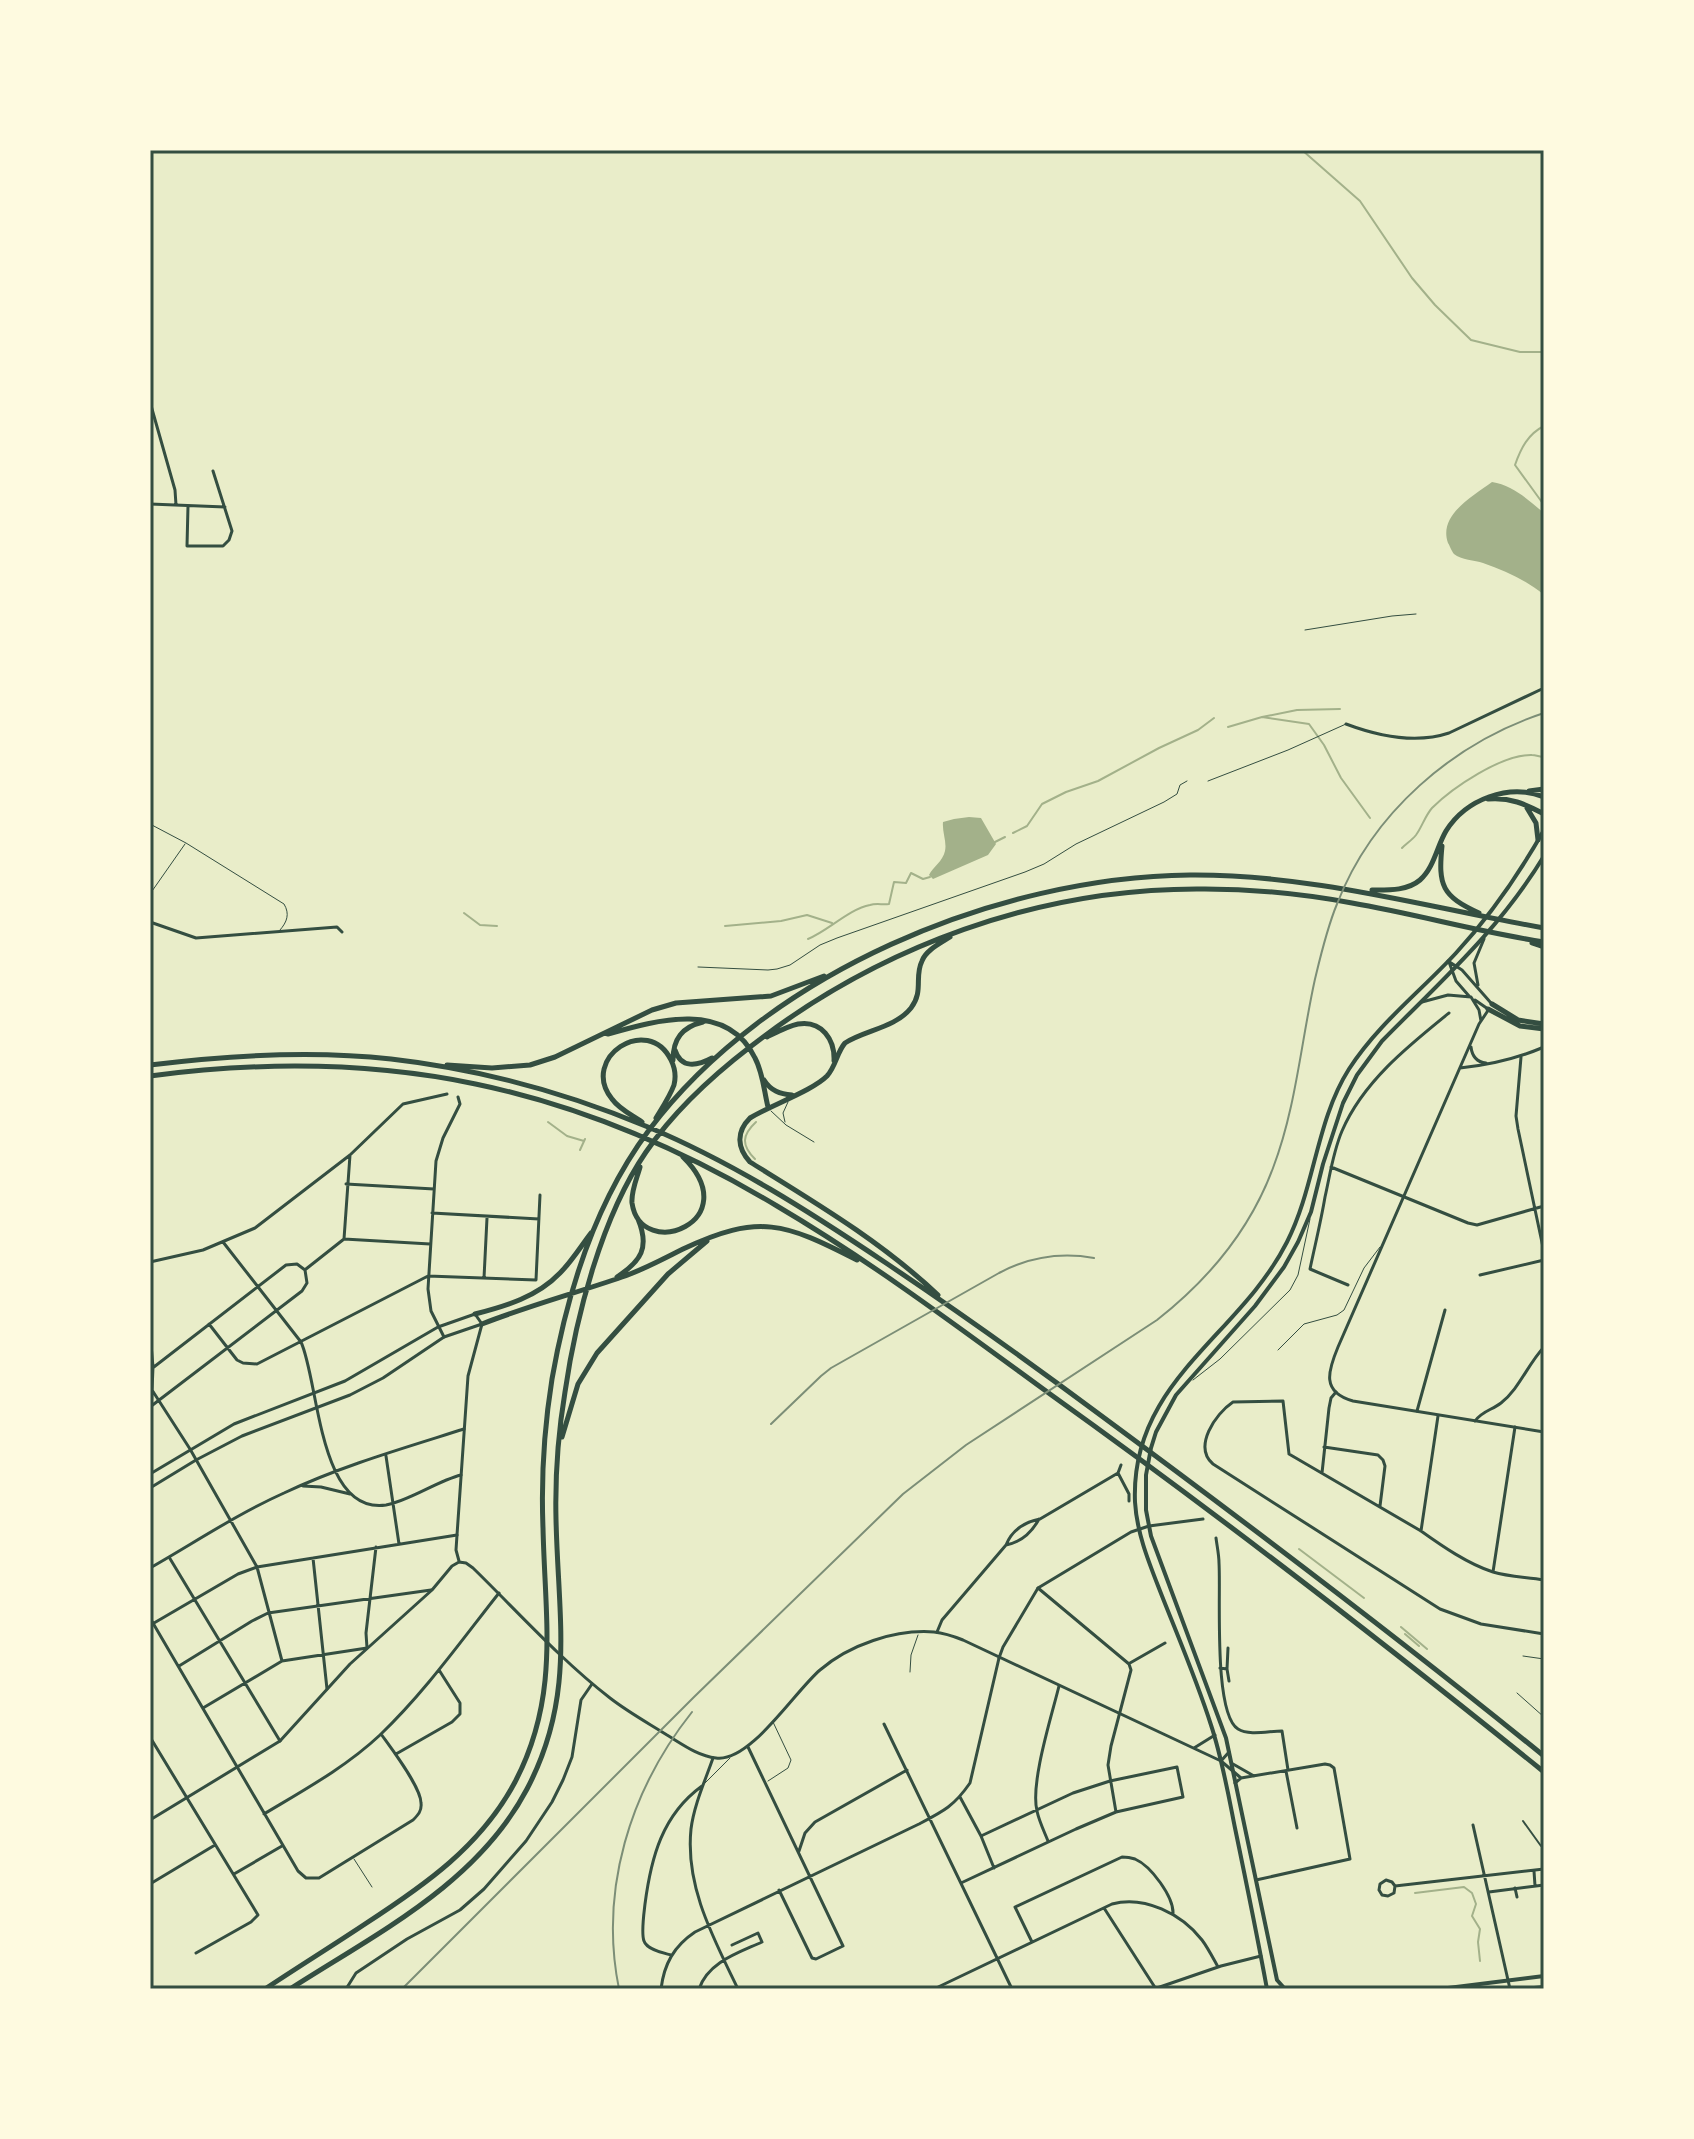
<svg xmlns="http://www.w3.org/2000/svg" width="1694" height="2139" font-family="'Noto Serif',serif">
	<rect width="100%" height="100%" fill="#e9edc9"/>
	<path fill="#a3b18a" d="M1492,482C1513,485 1528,500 1544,513V595C1526,580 1506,571 1483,563C1475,560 1461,560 1454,554C1452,552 1449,544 1448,543C1438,515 1473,496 1492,482Z
		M969,817L981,818L996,844L988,855L933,879L929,875C933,867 943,861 945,851C947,842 942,832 943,822L954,819Z"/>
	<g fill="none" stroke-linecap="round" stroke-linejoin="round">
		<path stroke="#a3b18a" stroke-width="2" d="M1302,150L1360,201L1412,278L1435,305L1471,340L1520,352H1544
			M1544,426C1528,434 1521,448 1515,465L1544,505
			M1262,717L1309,724L1324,745L1341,778L1370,818
			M1228,727L1262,717L1297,710L1340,709
			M1013,833L1027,826L1042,804L1066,792L1098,781L1159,748L1198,730L1214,718
			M995,842L1005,837
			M1402,848C1406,844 1412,840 1416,835C1422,827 1425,816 1432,808C1452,788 1502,754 1532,755C1536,755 1540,757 1544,757
			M464,913L480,925L497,926
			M725,926L781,921L807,915L832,923
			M808,939C828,931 849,909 870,905C876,903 883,905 889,904L894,882L906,883L911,873L923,879L930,877
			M548,1122L567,1136L584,1141
			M580,1150L585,1139
			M755,1159C741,1145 742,1135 756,1122
			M1299,1549L1364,1598
			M1401,1627L1427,1649
			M1405,1634L1419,1646
			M1415,1893L1464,1887L1472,1893L1476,1904L1472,1916L1480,1929L1478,1942L1480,1961"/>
		<path stroke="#344e41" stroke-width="1" d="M1305,630L1392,616L1416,614
			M1208,781L1288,750L1346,724
			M150,824L186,843L284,904C290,914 287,922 280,930
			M150,894L185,844
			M698,967L768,970L777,969L790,965L820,945L837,938L1025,872L1044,864L1076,844L1164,802L1177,794L1180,785L1187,781
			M771,1111L786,1125L814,1142
			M785,1122L783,1113L788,1102
			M1278,1350L1304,1324L1337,1315L1344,1310L1364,1268L1380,1247
			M1193,1380L1220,1359L1290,1290L1298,1275L1310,1219
			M1523,1656L1544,1659
			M910,1672L911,1655L918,1635
			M1517,1693L1544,1717
			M768,1781L788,1768L791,1760L773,1722
			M705,1783L730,1758
			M354,1859L372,1887"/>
		<path stroke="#344e41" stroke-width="2" d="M1523,1821L1541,1846"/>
		<path stroke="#344e41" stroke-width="3" d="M150,402L175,490L176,505
			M150,504L225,507
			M188,506L187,546H223L229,540L232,531L213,471
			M1346,724C1378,736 1416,744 1449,733L1544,688
			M150,922L196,938L337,927L342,932
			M1521,1057L1516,1116L1518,1129L1544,1252
			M1331,1167L1468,1223L1477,1225L1544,1206
			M346,1184L434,1189
			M432,1213L539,1219
			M344,1239L430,1244
			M344,1239L350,1155
			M223,1242L301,1342C319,1381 318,1515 386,1505C409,1501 437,1481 461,1475
			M150,1262L203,1250L255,1228L350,1155L403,1104L447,1094
			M306,1269L344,1239
			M1480,1275L1544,1260
			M484,1278L487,1218
			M1348,1285L1310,1269C1315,1245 1321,1221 1325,1197C1330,1175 1333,1152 1342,1131C1363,1082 1408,1046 1449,1013
			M209,1324L237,1360L243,1363L257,1364L428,1276L536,1280L540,1195
			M150,1334L153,1367L150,1438
			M444,1337L431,1311L428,1289L436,1161L443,1138L460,1104L458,1097
			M150,1370L286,1265L297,1264L305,1270L307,1283L302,1291L150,1407
			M152,1390L190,1449L257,1567L282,1661
			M1417,1411L1445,1310
			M1475,1421C1482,1411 1492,1410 1501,1403C1519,1389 1528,1364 1544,1347
			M1324,1447L1378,1455L1383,1460L1385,1466L1380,1506
			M386,1456L399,1544
			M1118,1473L1129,1494V1501
			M1322,1473L1329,1408L1331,1398L1336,1392
			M303,1486L321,1487L350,1494
			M1149,1526L1203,1519
			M1421,1531L1438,1416
			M1216,1538C1217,1546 1219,1555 1219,1563C1221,1593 1213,1713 1238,1729C1249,1736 1269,1731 1282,1731L1288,1770
			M1006,1545C1022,1542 1032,1532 1039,1519
			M169,1557L280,1741
			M313,1558L327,1689
			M150,1568C194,1543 237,1514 284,1493C341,1466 404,1448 464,1429
			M1493,1572L1515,1427
			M1544,1580C1528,1577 1509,1577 1493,1572C1468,1564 1442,1546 1421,1531L1289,1454L1283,1401L1233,1402C1215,1414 1193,1447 1213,1464L1440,1609L1481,1624L1544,1634
			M1038,1588L1129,1664L1131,1670L1111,1746L1108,1765L1116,1812
			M150,1618L298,1871L306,1878H319L413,1820C418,1815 422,1811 421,1803C421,1787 391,1748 381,1734
			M154,1623L238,1574L257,1567L457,1535
			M937,1632L942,1620L1006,1545C1012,1530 1025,1522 1040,1519L1118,1473L1121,1465
			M1130,1663L1165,1643
			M179,1666L252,1621L268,1613L431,1590
			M1220,1668L1227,1669L1228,1648
			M1227,1669L1229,1681
			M203,1708L282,1661L367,1648L366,1633L376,1547
			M884,1724L1012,1989
			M150,1737L258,1915L251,1922L196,1953
			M748,1747L843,1946L816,1959L812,1958L779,1890
			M396,1754L452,1722L460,1714V1703L439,1670
			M713,1758C705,1781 694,1805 691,1829C685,1887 714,1939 738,1989
			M1221,1761L1241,1778
			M1233,1764L1254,1776
			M1286,1771L1297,1828
			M1235,1783L1241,1778L1325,1764L1330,1765L1334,1768L1350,1859L1256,1880
			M960,1797L981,1836L994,1868
			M264,1814C304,1790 346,1767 380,1735C425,1692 461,1641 499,1593
			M1473,1825L1510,1989
			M1048,1841C1044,1831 1039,1821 1037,1811C1030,1783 1052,1715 1059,1686
			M799,1851L805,1833L815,1822L907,1770
			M1534,1871L1535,1886
			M234,1874L282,1846
			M961,1883L1076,1829L1116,1812L1183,1797L1177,1767L1110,1781L1073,1793L981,1836
			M150,1884L215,1845
			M1395,1886L1394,1893L1388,1896L1382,1895L1379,1890L1380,1884L1386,1880L1392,1882L1395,1886L1544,1869
			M1515,1888L1517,1897
			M1489,1892L1544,1885
			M1104,1908L1156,1989
			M1032,1942L1015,1907L1122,1857C1126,1857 1132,1858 1135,1859C1151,1866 1174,1897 1173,1914
			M671,1955C664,1953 647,1950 644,1941C641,1933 644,1913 645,1904C651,1858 662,1815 702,1786
			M346,1989L356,1973L407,1939L460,1910L484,1889L526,1841L552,1802L563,1780L572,1757L581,1700L592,1684
			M661,1989C664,1964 674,1946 695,1932L919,1824C944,1811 954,1806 970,1783L999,1658
			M699,1989C708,1962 738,1953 762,1942L758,1933L732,1945
			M934,1989L1112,1904C1144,1895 1182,1914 1202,1940C1208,1948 1213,1958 1218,1967
			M1154,1989L1221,1966L1261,1956"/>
		<path stroke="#344e41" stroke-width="3" d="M1448,961L1462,970L1491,1003
			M1449,962L1456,981L1469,996
			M1478,985L1474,963L1484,939
			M1475,1000L1488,1009
			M1422,1002L1448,995L1471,997L1479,1010L1481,1021
			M1489,1009L1479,1024L1338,1347C1328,1371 1321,1392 1353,1401L1544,1432
			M1471,1047C1472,1056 1477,1062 1486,1063
			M1460,1068C1490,1065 1516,1059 1544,1047
			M150,1474L234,1424L345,1381L438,1327L475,1314L482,1324
			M150,1488L196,1460L242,1436L350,1395L383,1378L444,1337L482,1324
			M459,1561L456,1550L457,1535L468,1376L482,1324
			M459,1562L466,1563L473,1568C518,1612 561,1660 610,1698C628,1712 648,1723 667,1735C682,1744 698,1756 716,1758C750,1763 795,1691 820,1670C849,1645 895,1629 934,1632C944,1633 953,1636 963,1640L1221,1761L1229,1752
			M999,1658L1003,1647L1038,1588L1131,1532L1149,1526
			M1194,1748L1215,1735
			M150,1820L280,1741L350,1664L432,1590L452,1566L459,1562"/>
		<path stroke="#344e41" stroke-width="4" d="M1267,1989C1257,1935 1246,1881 1235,1828C1228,1793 1222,1758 1211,1725C1197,1681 1179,1639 1162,1596C1150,1565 1137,1535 1135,1502C1130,1381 1239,1337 1287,1242C1315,1187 1316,1121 1349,1069C1378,1024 1421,991 1456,953C1490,916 1519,874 1544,830
			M1285,1989L1277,1980L1226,1738L1151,1536L1146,1510V1475L1151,1448L1156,1432L1176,1395L1255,1306L1284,1267L1298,1242L1311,1212L1323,1164L1343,1103L1357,1075L1382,1041C1442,980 1499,930 1544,856
			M1440,1989L1544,1976
			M1523,1989L1544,1987"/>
		<path stroke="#344e41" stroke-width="5" d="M1529,791L1544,789
			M1488,799C1510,797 1525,804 1544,814
			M1527,808L1536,823L1538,840
			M1442,846C1438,886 1442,896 1479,913
			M1372,890C1388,890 1407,891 1420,880C1434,868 1437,846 1446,831C1466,799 1509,783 1544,797
			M1532,943L1544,947
			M1492,1004L1518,1020L1544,1024
			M1488,1009L1520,1026L1544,1029
			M608,1034C657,1020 727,1000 755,1058C763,1073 764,1091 768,1107
			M767,1037C777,1032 788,1026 798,1024C822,1020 835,1040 834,1061
			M675,1050C681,1069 697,1066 712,1058
			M673,1060C673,1039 682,1027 703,1022
			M150,1065C230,1055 311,1050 391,1059C479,1069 567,1093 648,1127C732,1162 810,1212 886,1263C959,1312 1032,1364 1103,1417C1252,1527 1400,1639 1544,1756
			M447,1065L492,1068L530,1065L555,1057L652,1010L676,1003L771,996L824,976
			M150,1076C384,1045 575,1085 777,1206C872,1262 961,1329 1050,1394C1219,1515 1383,1642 1544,1772
			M764,1080C771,1091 780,1094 792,1095
			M642,1122C632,1115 619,1109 612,1099C579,1058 648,1013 671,1060C675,1068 676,1077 674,1085C670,1096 662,1108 656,1118
			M640,1167C637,1178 631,1191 632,1203C641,1263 748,1221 683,1157
			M617,1277C641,1261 650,1248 638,1219
			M938,1295C882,1242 816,1203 750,1162C737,1148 736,1132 750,1118C771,1105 812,1091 827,1076C836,1066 837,1052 845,1043C865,1030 895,1028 911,1008C924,991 914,977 922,961C926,950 941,943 950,937
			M475,1314C506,1306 537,1297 560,1273C572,1261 581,1246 591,1233
			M482,1324C528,1306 576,1293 622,1277C643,1270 663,1259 683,1249C759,1213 785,1223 857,1260
			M562,1437L578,1384L597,1353L668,1274L707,1241
			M265,1989C298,1967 332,1946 365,1924C425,1885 481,1846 515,1782C560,1696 545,1620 543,1528C541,1478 544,1429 552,1379C567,1293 596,1201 649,1130C767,973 996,877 1190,875C1311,874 1426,907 1544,928
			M290,1989C377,1933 477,1884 527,1789C576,1696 558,1618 556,1519C555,1477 558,1434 565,1392C576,1316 602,1216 646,1152C674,1111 711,1077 750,1047C879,946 1040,887 1205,889C1254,889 1303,894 1352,903C1416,914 1479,932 1544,942"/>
		<path stroke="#7c8e77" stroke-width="2" d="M771,1424L821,1376L831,1368L999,1273C1029,1257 1060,1252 1094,1258
			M402,1989L694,1697L903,1494L966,1445L1157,1320C1208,1280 1250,1230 1273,1168C1296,1108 1301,1042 1315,979C1321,954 1327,928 1337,904C1372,813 1453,743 1544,713
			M619,1989C599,1890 630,1790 692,1712"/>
	</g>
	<rect width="1694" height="2139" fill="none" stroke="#fefae0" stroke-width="304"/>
	<rect x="152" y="152" width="1390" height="1835" fill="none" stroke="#344e41" stroke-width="3"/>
</svg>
